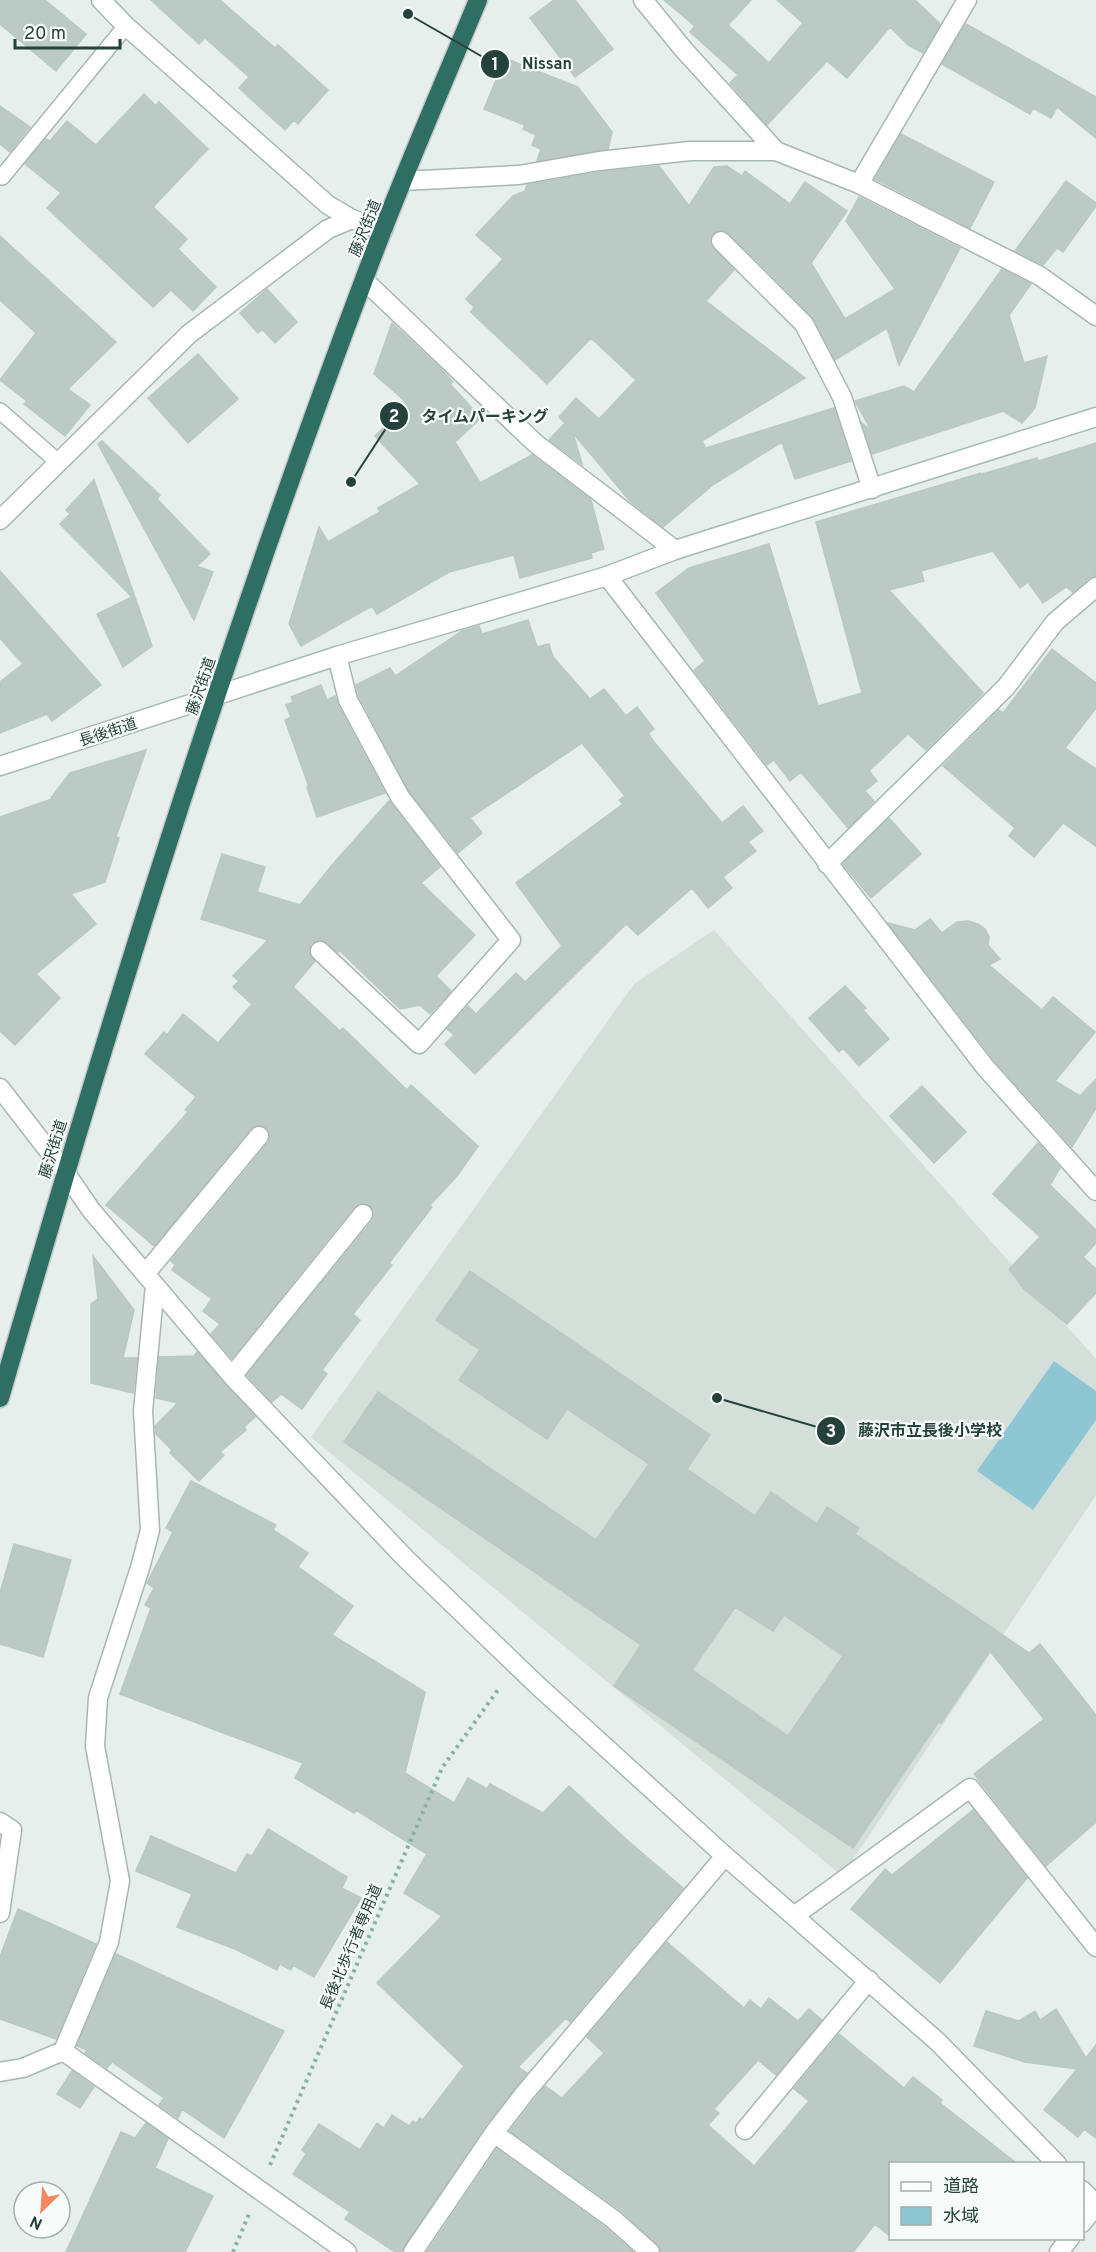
<svg xmlns="http://www.w3.org/2000/svg" width="1096" height="2252" font-family="Overpass,'Noto Sans JP',sans-serif">
	<rect width="100%" height="100%" fill="#e6efeb"/>
	<path fill="#d4dfda" d="M714,930L1096,1359V1495L842,1876L311,1437L634,984Z"/>
	<path fill="#8ec6d3" d="M1054,1361L1096,1391V1420L1033,1510L977,1471Z"/>
	<path fill="#bbcac4" stroke="#b8c9c2" stroke-width="1.5" fill-rule="evenodd" d="M0,0H45L86,34L56,71L0,24Z
		M151,0H220L275,48L278,45L328,90L298,124L294,120L285,130L239,88L249,77L205,38L199,44Z
		M554,0H575L613,49L575,77L530,18Z
		M664,0H751L728,25L769,63L803,23L777,0H915L940,24L923,53L908,45L890,27L847,78L827,61L767,125L730,83L738,75L690,32L695,26Z
		M966,24L1096,97V138L1057,107L1051,118L1033,108L1030,114L942,64Z
		M505,58L578,87L612,132L608,149L537,161L541,149L532,145L536,135L523,129L525,125L484,109Z
		M144,94L156,106L159,102L208,149L153,207L187,239L178,249L216,287L193,311L171,290L153,307L47,208L61,193L25,164L46,139L50,141L67,121L96,145Z
		M0,106L30,127L10,152L0,144Z
		M901,134L994,182L970,228L875,179Z
		M659,166L689,206L714,167L727,166L742,176L745,171L790,204L805,182L847,211L811,263L845,319L895,289L846,221L859,197L960,248L899,365L887,328L835,360L812,316L729,233L723,230L714,233L710,238V244L734,270L706,301L805,378L702,441L706,448L834,408L851,461L795,479L782,442L714,484L663,527L629,500L573,433L582,464L549,440L565,423L559,417L576,398L599,419L636,380L591,338L547,384L471,312L474,307L466,299L503,259L476,235L513,196L525,191L527,185L601,172Z
		M1066,181L1096,203V206L1063,252L1057,248L1043,265L1015,251Z
		M0,236L116,342L68,389L90,405L65,436L24,404L27,401L0,380L36,333L0,300Z
		M1002,269L1031,284L1009,315L1024,363L1047,356L1035,408L1022,423L1003,411L872,454L862,423L871,430L855,401L904,386L914,392Z
		M267,289L297,322L275,343L262,329L258,333L240,313Z
		M392,323L441,369L453,382L450,384L481,418L455,442L480,483L532,455L591,500L604,549L591,553L592,558L520,578L514,555L449,572L377,614L372,606L301,646L289,624L319,527L328,542L380,512L378,508L420,484L375,436L385,426L383,424L406,402L374,374Z
		M198,354L238,399L188,443L148,398Z
		M102,441L160,495L157,499L210,554L197,566L213,572L194,620L98,444Z
		M1096,443V576L1089,578L1073,592L1066,587L1043,603L1028,582L1020,588L993,551L921,571L924,581L889,590L983,693L926,750L908,734L869,771L877,781L865,791L874,801L848,828L801,772L790,781L774,760L767,765L694,670L705,661L656,593L689,568L769,544L818,706L862,693L816,522L981,473L979,475L1037,458L1038,461Z
		M94,480L152,646L123,667L97,614L132,597L60,524L70,514L66,510Z
		M0,571L101,685L52,721L47,714L0,733V682L23,664L0,638Z
		M528,620L537,647L549,644L553,657L590,699L604,689L626,716L637,707L654,729L648,733L654,742L722,823L743,806L763,831L748,842L756,851L723,877L732,888L708,908L692,888L638,935L626,924L475,1074L445,1044L454,1035L447,1029L468,1006L476,1014L516,973L525,982L562,946L516,883L623,804L619,800L625,796L582,743L470,818L482,833L458,853L409,791L359,696L356,685L390,668L395,676L462,631L479,626L482,634Z
		M1052,649L1096,683V708L1065,748L1096,769V846L1063,823L1034,857L1009,836L1015,828L943,766L999,710L1003,713Z
		M321,685L327,700L335,696L338,705L385,793L317,817L307,787H309L285,720L291,717L286,705L293,702L291,697Z
		M146,750L116,837L119,838L105,882L71,894L96,924L36,974L60,998L15,1045L0,1031V817L52,799L51,798L70,773Z
		M389,801L440,867L421,883L475,935L436,976L451,991L430,1014L420,1005L400,1009L339,950L338,952L322,940L311,944L309,954L315,961L293,987L340,1031L343,1028L407,1090L411,1085L478,1146L457,1176L430,1205L432,1207L389,1263L392,1265L353,1314L360,1320L322,1370L327,1374L302,1409L281,1394L272,1402L247,1375L372,1221L374,1215L370,1206L364,1203L354,1207L232,1358L211,1334L220,1324L203,1311L212,1299L172,1270L175,1265L171,1261L268,1143L270,1137L267,1128L260,1125L250,1129L154,1246L106,1205L188,1112L185,1110L196,1097L145,1054L164,1032L167,1035L183,1014L218,1043L252,1004L233,987L239,981L233,976L268,940L201,919L222,854L265,867L257,892L300,905L333,864Z
		M889,818L921,854L871,898L843,864Z
		M930,919L942,933L957,922L968,921L978,924L985,929L989,937L988,945L1000,959L989,965L1042,1010L1053,997L1095,1032L1055,1081L1080,1096L1096,1079V1108L1072,1147L994,1060L888,923L915,930Z
		M845,986L866,1008L863,1010L889,1039L859,1066L843,1048L839,1052L809,1018Z
		M922,1086L966,1132L934,1163L890,1116Z
		M1038,1143L1060,1168L1050,1185L1096,1230V1243L1083,1257L1096,1269V1293L1067,1324L1024,1289L1009,1269L1040,1237L993,1194Z
		M93,1256L134,1310L123,1358H137L133,1393L91,1383V1304L98,1299Z
		M470,1271L710,1435L687,1469L755,1516L771,1492L817,1524L827,1507L859,1528L855,1534L1029,1653L1040,1644L1096,1715V1822L1046,1866L974,1774L1044,1719L990,1651L941,1723L939,1721L853,1848L614,1686L641,1645L344,1442L378,1392L596,1540L649,1464L567,1409L547,1439L459,1380L480,1350L436,1320ZM735,1607L773,1631L784,1615L843,1656L788,1736L692,1670Z
		M197,1352L255,1417L244,1427L246,1430L220,1452L224,1455L199,1481L170,1453L172,1450L156,1434L155,1426L178,1403L156,1398L159,1357L194,1356Z
		M191,1481L276,1525L273,1530L308,1553L298,1567L353,1606L332,1635L425,1692L405,1773L454,1803L468,1778L487,1789L490,1784L543,1813L569,1786L627,1840L683,1888L570,2022L566,2018L518,2067L527,2073L485,2126L404,2246L402,2252H395L345,2219L350,2212L293,2174L306,2154L302,2150L319,2124L360,2150L377,2123L384,2128L392,2115L409,2126L413,2121L416,2123L420,2118L423,2120L464,2066L377,1983L442,1916L404,1893L427,1854L356,1810L354,1813L295,1778L303,1763L120,1694L151,1608L145,1605L154,1588L147,1583L173,1532L166,1528Z
		M14,1544L71,1560L43,1657L0,1644V1593Z
		M973,1810L1027,1878L940,1983L851,1909L885,1869L892,1875Z
		M268,1829L347,1877L342,1888L361,1898L314,1977L293,1965L291,1970L280,1964L277,1970L235,1949L177,1927L192,1894L136,1871L151,1836L236,1873L247,1854L252,1856Z
		M18,1909L96,1944L56,2039L0,2019V1957Z
		M667,1942L744,2008L750,2000L761,2009L769,1998L798,2021L809,2009L822,2020L776,2075L758,2060L714,2109L719,2113L708,2125L754,2166L809,2101L794,2089L839,2034L904,2088L913,2077L942,2100L940,2103L1016,2163H891V2237L875,2224L853,2252H661L657,2244L620,2210L510,2131L545,2086L562,2098L604,2053L587,2037Z
		M116,1954L284,2031L224,2138L182,2109L178,2118L159,2105L164,2098L112,2062L107,2068L85,2053L87,2050L77,2046Z
		M1056,2009L1086,2058L1096,2045V2138L1084,2129L1078,2137L1044,2110L1077,2069L1025,2062L974,2046L986,2011L1019,2021L1035,2011L1040,2020Z
		M72,2071L94,2087L80,2108L57,2094Z
		M146,2123L168,2139L155,2168L213,2196L185,2252H66L121,2132L135,2138Z
		M497,2149L606,2228L633,2252H427Z"/>
	<g fill="none" stroke-linecap="round" stroke-linejoin="round">
		<g stroke="#a8b7b3" stroke-width="18">
			<path id="lane" d="M2,177L126,26
				M0,411L58,462"/>
		</g>
		<g stroke="#a8b7b3" stroke-width="21">
			<path id="street" d="M101,0L126,26L328,205L352,219L383,231
				M643,0L684,50L776,151L859,184L1040,276L1096,316
				M403,181L519,175L599,161L690,151H776
				M859,184L967,0
				M721,241L804,324L842,397L872,489
				M364,280L535,443L675,550
				M0,520L189,334L328,229L352,219
				M607,576L985,1067L1096,1191
				M827,864L1006,687L1055,622L1096,587
				M320,951L419,1044L511,940L400,797L348,700L337,656
				M0,1088L65,1172L91,1210L232,1376L406,1559L536,1684L725,1856L938,2042L1057,2164
				M146,1273L259,1136
				M232,1376L363,1214
				M0,1822L12,1830L0,1913
				M794,1916L970,1788L1096,1947
				M63,2051L347,2252
				M0,2072L23,2068L63,2051L109,1942L120,1881L95,1746L98,1698L140,1568L150,1530L143,1411L155,1285
				M745,2130L869,1980
				M494,2133L613,2219L650,2252
				M1082,2190L1096,2204
				M1082,2223L1096,2205
				M413,2252L494,2133L524,2094L725,1856
				M1059,2252L1070,2238"/>
		</g>
		<g stroke="#a4bbb3" stroke-width="21">
			<path id="secondary" d="M0,766L337,656L607,576L675,550L1096,417"/>
		</g>
		<g stroke="#c2cac8" stroke-width="21">
			<path id="highway" d="M0,1398C108,1022 225,648 363,282C398,187 439,94 478,0"/>
		</g>
		<path stroke="#86b2a6" stroke-width="4" stroke-dasharray="3 4.5" stroke-linecap="butt" d="M270,2165L442,1768L500,1687
			M233,2252L249,2214"/>
		<use href="#lane" stroke="#fff" stroke-width="15"/>
		<use href="#street" stroke="#fff" stroke-width="18"/>
		<use href="#secondary" stroke="#fff" stroke-width="18"/>
		<use href="#highway" stroke="#2f6e63" stroke-width="18"/>
	</g>
	<g text-anchor="middle" stroke-width="4.5" stroke-linejoin="round" paint-order="stroke">
		<g font-size="15" fill="#24413b" stroke="#f7fbf9">
			<text transform="translate(365 228) rotate(-68)" y="5">藤沢街道</text>
			<text transform="translate(201 686) rotate(-71)" y="5">藤沢街道</text>
			<text transform="translate(108 732) rotate(-18)" y="5">長後街道</text>
			<text transform="translate(53 1149) rotate(-73)" y="5">藤沢街道</text>
			<text transform="translate(351 1947) rotate(-67)" y="5">長後北歩行者専用道</text>
		</g>
	</g>
	<path fill="none" stroke="#24413b" stroke-width="2" d="M408 14L495 64M351 482L394 416M717 1398L831 1431"/>
	<g fill="#24413b" stroke="#f7fbf9" stroke-width="2">
		<circle cx="408" cy="14" r="6"/>
		<circle cx="351" cy="482" r="6"/>
		<circle cx="717" cy="1398" r="6"/>
		<circle cx="495" cy="64" r="15"/>
		<circle cx="394" cy="416" r="15"/>
		<circle cx="831" cy="1431" r="15"/>
	</g>
	<g font-size="18" text-anchor="middle" font-weight="bold" fill="#fff">
		<text x="495" y="70">1</text>
		<text x="394" y="422">2</text>
		<text x="831" y="1437">3</text>
	</g>
	<g font-size="16" text-anchor="middle" font-weight="bold" fill="#24413b" stroke="#f7fbf9" stroke-width="4.5" stroke-linejoin="round" paint-order="stroke">
		<text x="547" y="69">Nissan</text>
		<text x="485" y="422">タイムパーキング</text>
		<text x="930" y="1436">藤沢市立長後小学校</text>
	</g>
	<rect x="889" y="2162" width="195" height="78" fill="#f7fbf9" stroke="#a3b1ad" stroke-width="1.5"/>
	<rect x="901" y="2182" width="30" height="9" fill="#ffffff" stroke="#a3b1ad" stroke-width="1.5"/>
	<text x="943" y="2192" font-size="18" fill="#24413b">道路</text>
	<rect x="901" y="2207" width="30" height="18" fill="#8ec6d3" stroke="#a3b1ad" stroke-width="1.5"/>
	<text x="943" y="2222" font-size="18" fill="#24413b">水域</text>
	<g transform="translate(42 2210) rotate(205)"><circle r="28" fill="#f7fbf9" stroke="#a3b1ad" stroke-width="1.5"/>
	<path d="M0-4.5L10 22L0 15L-10 22Z" fill="#f3895f"/>
	<text y="-9" font-size="16" font-weight="bold" text-anchor="middle" fill="#24413b">N</text>
	</g>
	<path d="M15 39v9h105v-9" fill="none" stroke="#24413b" stroke-width="3"/>
	<text x="24" y="39" font-size="18" fill="#24413b" stroke="#f7fbf9" stroke-width="4.5" paint-order="stroke">20 m</text>
</svg>
